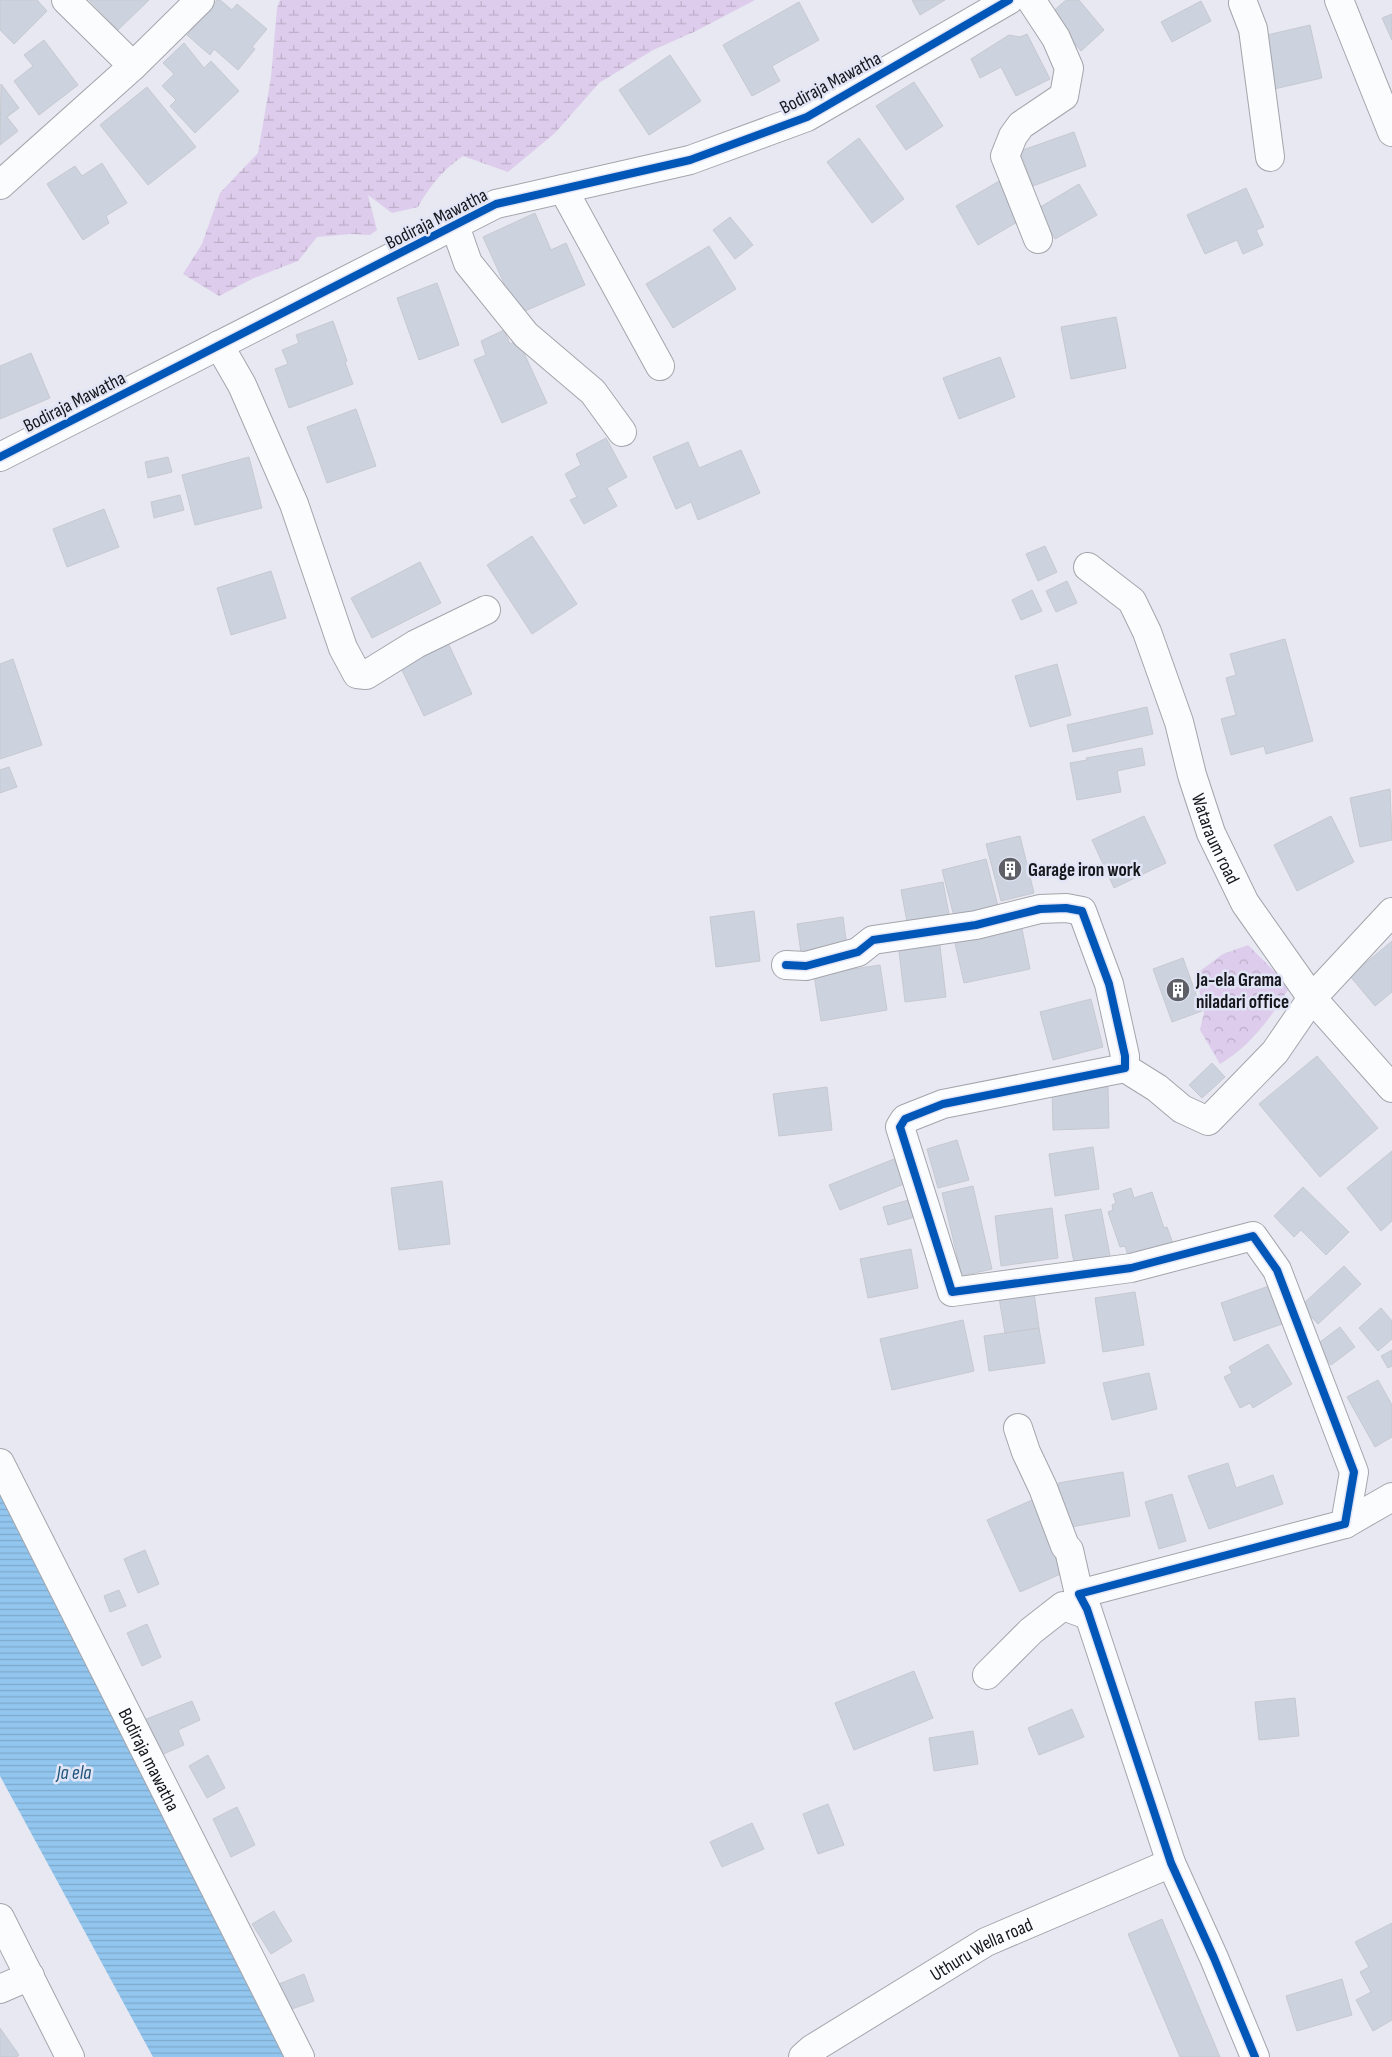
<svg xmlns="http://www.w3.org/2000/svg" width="1392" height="2057" font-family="'Sofia Sans Condensed',sans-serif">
	<defs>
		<pattern id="forest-crowns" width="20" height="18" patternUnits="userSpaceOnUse" patternTransform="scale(1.25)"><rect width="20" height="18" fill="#ddcceb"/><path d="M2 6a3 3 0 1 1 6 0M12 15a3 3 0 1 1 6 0" fill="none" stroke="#bdaec9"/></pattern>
		<pattern id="wetland-marsh" width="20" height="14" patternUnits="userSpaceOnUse" patternTransform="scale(1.25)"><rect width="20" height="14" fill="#ddcceb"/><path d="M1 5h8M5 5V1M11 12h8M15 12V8" fill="none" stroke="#bdaec9"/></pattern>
		<pattern id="water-rules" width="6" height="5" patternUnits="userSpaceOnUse" patternTransform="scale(1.25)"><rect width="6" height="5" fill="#92c6ee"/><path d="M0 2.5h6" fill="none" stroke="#7da9cc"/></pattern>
	</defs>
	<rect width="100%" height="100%" fill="#e7e8f2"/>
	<path fill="url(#forest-crowns)" d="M1248,945L1290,987C1271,1017 1251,1046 1220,1064L1200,1030L1204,1013L1197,980L1200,971L1223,954Z"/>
	<path fill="url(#wetland-marsh)" d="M280,0H755L696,31L653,50L599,83L555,133L508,172L463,156C443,170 430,185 418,207L392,213L368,195L377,230L370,235L351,234L317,237L298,261L254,278L219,296L183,274L202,244L220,193L258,153L271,77L277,8Z"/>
	<path fill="url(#water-rules)" d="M0,1489L289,2057H153L0,1776Z"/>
	<path fill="#ccd2de" stroke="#c7c9d0" d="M0,0H37L47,11L14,44L0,30Z
		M89,0H149L118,30Z
		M217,0H220L232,10L237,4L267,29L252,47L255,49L238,70L214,49L210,55L187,35Z
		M912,0H945L920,15Z
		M1066,0H1079L1104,30L1081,51L1050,14Z
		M1201,1L1211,21L1172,42L1161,22Z
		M799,2L819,40L772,66L780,81L752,96L723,45Z
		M1392,14V40L1382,18Z
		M1310,25L1322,78L1274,89L1263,36Z
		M1027,34L1050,79L1016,96L1001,67L980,78L971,59L1009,35L1020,37Z
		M44,40L78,85L39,115L14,81L33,66L24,55Z
		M184,43L204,68L211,61L239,91L195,133L170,106L176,100L162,86L174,74L163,63Z
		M670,55L701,101L649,135L619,90Z
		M914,82L943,126L906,150L876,106Z
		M1,84L19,108L7,117L18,131L0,145Z
		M147,87L196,147L148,185L100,125Z
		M1074,132L1086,166L1033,186L1020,151Z
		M859,138L904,199L872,223L827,162Z
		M102,163L127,203L106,216L109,223L83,240L47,184L75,166L82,176Z
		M1001,180L1024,218L978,245L956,206Z
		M1079,184L1097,215L1055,239L1037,209Z
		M1246,188L1264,227L1256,230L1263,245L1243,254L1237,240L1205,254L1187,215Z
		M535,213L551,250L566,243L585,285L518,314L483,237Z
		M730,217L753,245L735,259L713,230Z
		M709,246L736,289L673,328L646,284Z
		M437,283L459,345L419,360L397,298Z
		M1116,317L1126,368L1071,379L1061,327Z
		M333,321L347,361L345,362L353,384L289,408L275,369L288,364L282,350L299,343L296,335Z
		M504,330L510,344L518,340L547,403L502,423L474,360L486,355L481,341Z
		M31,353L50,398L0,419V366Z
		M1000,357L1015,397L959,419L943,378Z
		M356,409L376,466L327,483L307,427Z
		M606,438L627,477L607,488L617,506L584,524L570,500L577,497L565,474L581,465L576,454Z
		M688,442L699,468L741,450L760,493L698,520L691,502L676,509L653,457Z
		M168,457L172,472L148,478L145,462Z
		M249,457L262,508L195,525L182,475Z
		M180,495L184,510L154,518L151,502Z
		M104,509L119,547L67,567L53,529Z
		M532,536L577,604L532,634L487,565Z
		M1045,546L1057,572L1038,581L1026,554Z
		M420,562L441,603L372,638L351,598Z
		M271,571L286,618L231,635L217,588Z
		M1067,581L1077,603L1056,612L1046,591Z
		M1032,590L1042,611L1021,620L1012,600Z
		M1285,639L1313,741L1266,754L1264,746L1231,755L1221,719L1236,715L1226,678L1236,675L1230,654Z
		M448,643L472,694L424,716L400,666Z
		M13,659L42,745L0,759V664Z
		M1057,664L1071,715L1030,727L1015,676Z
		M1147,707L1153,734L1073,752L1067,725Z
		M1142,748L1145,765L1117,771L1121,792L1077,800L1070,763L1087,760L1086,758Z
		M9,767L17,787L0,793V770Z
		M1390,789L1392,840L1360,847L1350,798Z
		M1144,816L1166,863L1114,888L1092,840Z
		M1331,816L1354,862L1297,891L1274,845Z
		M1020,836L1034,893L1001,901L986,844Z
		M986,859L999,910L955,920L942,870Z
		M943,882L950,920L908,927L901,890Z
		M754,911L760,961L716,967L710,917Z
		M843,917L847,947L801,953L797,924Z
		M1021,924L1030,969L964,983L954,939Z
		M939,938L946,997L905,1002L898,943Z
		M1392,941V992L1375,1006L1350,976Z
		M1183,958L1202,1011L1172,1022L1153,969Z
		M880,965L887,1010L821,1021L814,975Z
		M1091,999L1103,1047L1053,1060L1040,1012Z
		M1317,1056L1378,1128L1320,1177L1259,1104Z
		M1212,1063L1225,1077L1202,1098L1189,1085Z
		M827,1087L832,1130L779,1136L773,1094Z
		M1108,1087L1109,1128L1053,1130L1052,1089Z
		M957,1140L969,1180L938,1188L927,1149Z
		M1093,1147L1099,1189L1055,1196L1049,1154Z
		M1392,1151V1221L1381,1231L1347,1188Z
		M894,1159L904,1184L840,1210L829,1185Z
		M442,1181L450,1244L399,1250L391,1188Z
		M973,1186L992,1269L962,1276L942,1193Z
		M1303,1187L1349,1232L1326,1255L1301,1230L1294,1237L1274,1216Z
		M1131,1188L1134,1198L1152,1192L1164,1228L1167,1227L1176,1252L1130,1262L1125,1246L1120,1247L1108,1212L1113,1210L1112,1205L1116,1203L1113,1194Z
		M916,1198L921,1215L888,1225L883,1207Z
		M1052,1208L1058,1258L1001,1266L995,1216Z
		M1101,1209L1111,1261L1075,1268L1065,1215Z
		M911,1249L918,1288L868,1298L860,1259Z
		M1344,1266L1361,1284L1318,1324L1301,1306Z
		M1033,1286L1039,1328L1005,1333L998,1292Z
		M1269,1286L1282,1324L1234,1341L1221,1303Z
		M1135,1292L1144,1345L1103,1352L1095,1298Z
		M1381,1308L1392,1321V1339L1378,1351L1359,1328Z
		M963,1320L974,1371L892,1390L880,1339Z
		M1340,1327L1355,1347L1331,1365L1316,1345Z
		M1039,1328L1045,1363L989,1371L984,1336Z
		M1268,1344L1292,1384L1253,1408L1250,1403L1240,1408L1224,1377L1232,1373L1229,1367Z
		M1392,1350V1366L1388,1368L1381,1356Z
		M1149,1373L1157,1409L1112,1420L1103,1383Z
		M1378,1380L1392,1405V1437L1375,1447L1347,1397Z
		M1228,1463L1236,1488L1273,1475L1283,1504L1209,1529L1188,1476Z
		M1123,1472L1130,1516L1066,1528L1058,1483Z
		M1172,1494L1186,1541L1159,1549L1145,1502Z
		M1032,1500L1065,1572L1020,1592L987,1520Z
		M145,1550L159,1584L138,1593L124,1559Z
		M119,1590L126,1606L110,1612L104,1596Z
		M147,1624L161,1657L142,1666L127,1633Z
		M914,1671L933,1718L854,1750L835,1703Z
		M1295,1698L1299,1736L1259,1740L1255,1702Z
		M192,1701L200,1720L178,1730L184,1745L159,1756L144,1720Z
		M1072,1709L1084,1737L1039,1755L1028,1728Z
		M973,1731L978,1764L934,1771L929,1738Z
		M208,1755L225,1788L207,1798L189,1766Z
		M828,1804L844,1845L818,1854L803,1814Z
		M237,1807L255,1845L231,1857L213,1819Z
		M752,1823L764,1849L722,1867L710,1842Z
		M274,1911L292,1941L271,1954L252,1924Z
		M1162,1919L1220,2057H1180L1128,1934Z
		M1392,1923V2020L1373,2031L1356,2000L1371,1992L1360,1972L1369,1967L1355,1942Z
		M304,1974L314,2001L289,2010L279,1984Z
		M1342,1979L1352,2015L1297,2031L1286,1996Z
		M0,2028L19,2055L17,2057H0Z"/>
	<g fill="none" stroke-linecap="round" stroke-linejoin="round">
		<g stroke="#a4a5ac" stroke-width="30">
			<g id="minor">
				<path d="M66,0L133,66"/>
				<path d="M1031,0L1056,38L1069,68L1064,96L1021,125L1013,136L1005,156L1038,239"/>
				<path d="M1339,0L1392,132"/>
				<path d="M1243,3L1253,29L1270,157"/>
				<path d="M0,185L133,66L200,0"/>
				<path d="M563,189L660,366"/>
				<path d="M455,226L468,263L526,335L593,392L622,432"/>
				<path d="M219,345L242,385L294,504L343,648L357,674L366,675L416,644L486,610"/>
				<path d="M0,457L496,204L690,160L807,117L1009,0"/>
				<path id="s1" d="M1088,567L1132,601L1147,632L1179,722L1192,775L1211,833L1245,903L1312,998L1392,1088"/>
				<path d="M786,965L806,966L858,952L873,940L976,925L1040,909L1066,908L1082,911L1109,984L1125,1056V1068L943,1104L905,1119L900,1127L952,1292L1131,1268L1253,1236L1277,1270L1354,1472L1345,1524L1079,1594L1087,1609L1171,1863L1214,1958L1255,2057"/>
				<path d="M1125,1068L1157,1088L1182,1109L1208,1121L1275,1052L1312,998L1392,912"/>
				<path d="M1018,1428L1026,1452L1043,1488L1065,1546L1069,1550L1079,1594"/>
				<path id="s2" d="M0,1463L300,2057"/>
				<path d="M1345,1524L1392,1497"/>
				<path d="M987,1675L1031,1631L1063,1606L1088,1615"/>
				<path d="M0,1918L70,2057"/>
				<path d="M0,1989L30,1976"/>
				<path id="s3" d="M803,2057L812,2049L986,1942L1171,1863"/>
			</g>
		</g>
		<use href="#minor" stroke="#fbfcfd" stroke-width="28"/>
		<g stroke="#e2e5f6" stroke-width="11">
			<path id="cycleway" d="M0,457L496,204L690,160L807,117L1009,0
				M786,965L806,966L858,952L873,940L976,925L1040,909L1066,908L1082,911L1109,984L1125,1056V1068L943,1104L905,1119L900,1127L952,1292L1131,1268L1253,1236L1277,1270L1354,1472L1345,1524L1079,1594L1087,1609L1171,1863L1214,1958L1255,2057"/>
		</g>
		<use href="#cycleway" stroke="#0057b8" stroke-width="8"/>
	</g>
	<defs>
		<g id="building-disc" transform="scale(1.25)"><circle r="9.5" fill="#5f6067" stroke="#e2e5f6"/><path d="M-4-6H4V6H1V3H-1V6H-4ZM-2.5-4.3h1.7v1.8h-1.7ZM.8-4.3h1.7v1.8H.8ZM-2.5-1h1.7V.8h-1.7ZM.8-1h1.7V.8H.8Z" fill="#fff"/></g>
	</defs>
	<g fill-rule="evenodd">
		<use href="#building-disc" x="1010" y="869"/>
		<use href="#building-disc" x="1178" y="990"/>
	</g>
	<g text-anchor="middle" stroke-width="5" stroke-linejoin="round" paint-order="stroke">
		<g font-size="19" fill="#16171c" stroke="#e2e5f6">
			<text transform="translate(830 82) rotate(-28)" y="7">Bodiraja Mawatha</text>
			<text transform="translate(436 218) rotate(-27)" y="7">Bodiraja Mawatha</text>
			<text transform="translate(74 401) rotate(-27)" y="7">Bodiraja Mawatha</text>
			<text dy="7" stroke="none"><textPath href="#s1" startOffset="308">Wataraum road</textPath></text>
			<text dy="7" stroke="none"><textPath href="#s2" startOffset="332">Bodiraja mawatha</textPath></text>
			<text dy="7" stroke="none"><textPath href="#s3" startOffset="209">Uthuru Wella road</textPath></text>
		</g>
		<g font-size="19" font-weight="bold" fill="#16171c" stroke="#e2e5f6" text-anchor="start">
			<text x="1028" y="876">Garage iron work</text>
			<text x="1196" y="986">Ja-ela Grama<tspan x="1196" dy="22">niladari office</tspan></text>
		</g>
		<g font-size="20" font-style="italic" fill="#1f5579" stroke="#e2e5f6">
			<text x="74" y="1779">Ja ela</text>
		</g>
	</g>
</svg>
